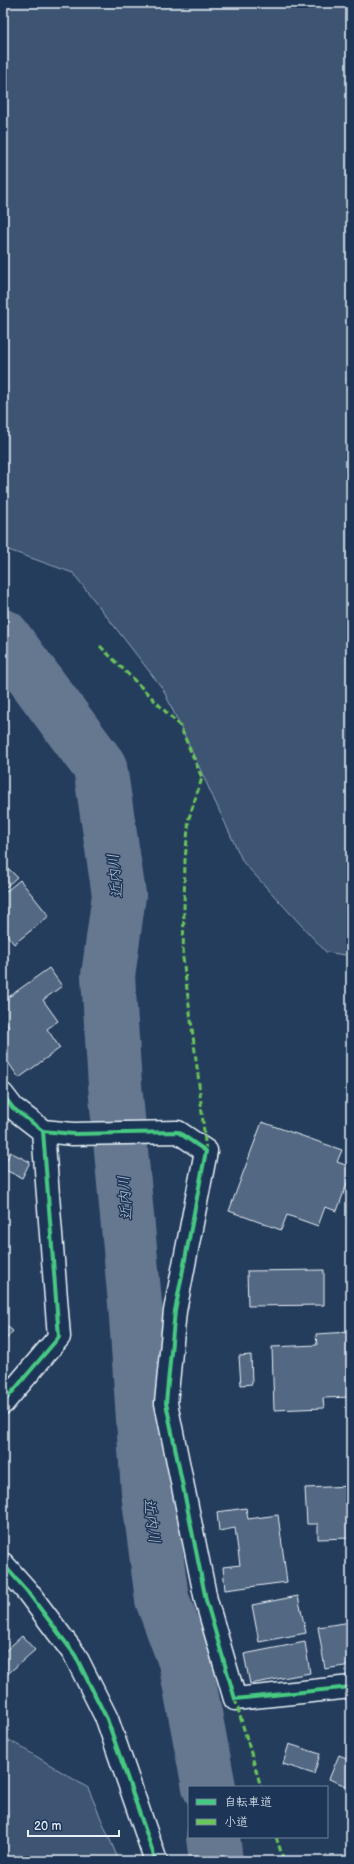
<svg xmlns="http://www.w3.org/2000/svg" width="354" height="1864" font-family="'Balsamiq Sans','Klee One',sans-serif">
	<rect width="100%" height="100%" fill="#253d5d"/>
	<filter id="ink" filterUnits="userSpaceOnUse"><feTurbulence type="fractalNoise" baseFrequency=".025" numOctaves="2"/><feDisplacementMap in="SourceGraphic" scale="8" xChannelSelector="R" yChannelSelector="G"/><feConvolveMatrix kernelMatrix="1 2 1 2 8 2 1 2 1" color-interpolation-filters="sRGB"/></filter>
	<g filter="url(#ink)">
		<path fill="#3e5472" stroke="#93a2b5" d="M3,3H351V956L326,952L243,862L163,689L73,573L3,548Z
			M3,1736L88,1788L119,1861H3Z"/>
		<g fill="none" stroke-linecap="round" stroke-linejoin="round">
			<path stroke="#657890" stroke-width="54" d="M3,636L100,767L119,895L108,976L115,1085L135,1303L148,1492L162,1599L185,1661L209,1787
				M213,1837L216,1861"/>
		</g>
		<path fill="#536782" stroke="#e8f1f8" d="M3,863L17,877L6,887L3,884Z
			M20,880L49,916L14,944L3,930V894Z
			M3,954L9,962L3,966Z
			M49,968L62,986L43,1000L58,1021L47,1029L60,1048L19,1078L3,1055V1031L9,1027L3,1019V1001Z
			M262,1122L342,1150L337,1162L351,1167V1172L337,1211L325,1207L318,1226L287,1215L281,1230L229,1211Z
			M3,1126L8,1128L3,1138Z
			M10,1152L30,1162L22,1178L3,1169Z
			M324,1270V1305L248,1306L247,1271Z
			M3,1323L13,1331L3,1343Z
			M350,1332L351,1397L323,1398L324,1408L274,1410L272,1347L317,1345L316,1334Z
			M251,1355L252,1384L241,1385L239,1356Z
			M351,1486V1538L318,1539V1524H307L305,1488Z
			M246,1508L248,1519L278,1515L287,1582L225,1590L223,1567L240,1565L235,1528L219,1531L217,1512Z
			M298,1596L306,1633L259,1642L252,1605Z
			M351,1622V1665L325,1669L318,1627Z
			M22,1636L35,1650L3,1678V1653Z
			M305,1642L310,1673L250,1684L244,1654Z
			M289,1744L320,1754L314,1774L283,1764Z
			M339,1755L351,1760V1788L329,1779Z"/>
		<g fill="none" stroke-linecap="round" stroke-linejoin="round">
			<g stroke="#e8f1f8" stroke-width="25">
				<path id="minor" d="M3,1095L13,1108L43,1131L59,1337L3,1403
					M43,1131L73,1134L178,1132L206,1151L175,1311L166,1403L206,1600L235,1699L351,1687"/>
			</g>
			<g stroke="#e8f1f8" stroke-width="25">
				<path id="tertiary" d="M3,1564L27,1591L75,1655L107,1719L156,1861"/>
			</g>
			<use href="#minor" stroke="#1d3557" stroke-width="22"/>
			<use href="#tertiary" stroke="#1d3557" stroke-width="22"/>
			<path stroke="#6ac65a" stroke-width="3" stroke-dasharray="6 3" stroke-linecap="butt" d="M100,646L180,726L202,778L189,818L185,860L183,958L198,1075L206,1151
				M235,1699L261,1787
				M276,1837L284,1861"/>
			<g stroke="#1d3557" stroke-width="6">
				<path id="cycleway" d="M3,1095L13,1108L43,1131L59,1337L3,1403
					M43,1131L73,1134L178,1132L206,1151L175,1311L166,1403L206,1600L235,1699L351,1687
					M3,1564L27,1591L75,1655L107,1719L156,1861"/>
			</g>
			<use href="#cycleway" stroke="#46c982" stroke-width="4"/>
		</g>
	</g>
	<g text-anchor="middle" stroke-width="3" stroke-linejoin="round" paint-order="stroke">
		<g font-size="15" font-style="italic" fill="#b4c1ce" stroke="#1d3557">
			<text transform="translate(115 876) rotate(-96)" y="5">近内川</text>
			<text transform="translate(125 1198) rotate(-94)" y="5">近内川</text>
			<text transform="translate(152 1521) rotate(83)" y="5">近内川</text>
		</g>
	</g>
	<rect width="354" height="1864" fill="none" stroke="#1d3557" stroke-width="16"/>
	<rect x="8" y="8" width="338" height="1848" fill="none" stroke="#e8f1f8" stroke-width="1.5" filter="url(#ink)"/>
	<rect x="188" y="1786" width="140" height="52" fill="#1d3557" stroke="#6e8097"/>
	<rect x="196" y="1799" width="20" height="6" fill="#46c982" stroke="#6e8097"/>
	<text x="224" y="1806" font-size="12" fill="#e8f1f8">自転車道</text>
	<rect x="196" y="1819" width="20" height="6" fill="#6ac65a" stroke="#6e8097"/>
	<text x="224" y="1826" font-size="12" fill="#e8f1f8">小道</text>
	<path d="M28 1830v6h91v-6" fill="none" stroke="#e8f1f8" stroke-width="2"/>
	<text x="34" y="1830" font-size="12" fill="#e8f1f8" stroke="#1d3557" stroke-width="3" paint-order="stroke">20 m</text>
</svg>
